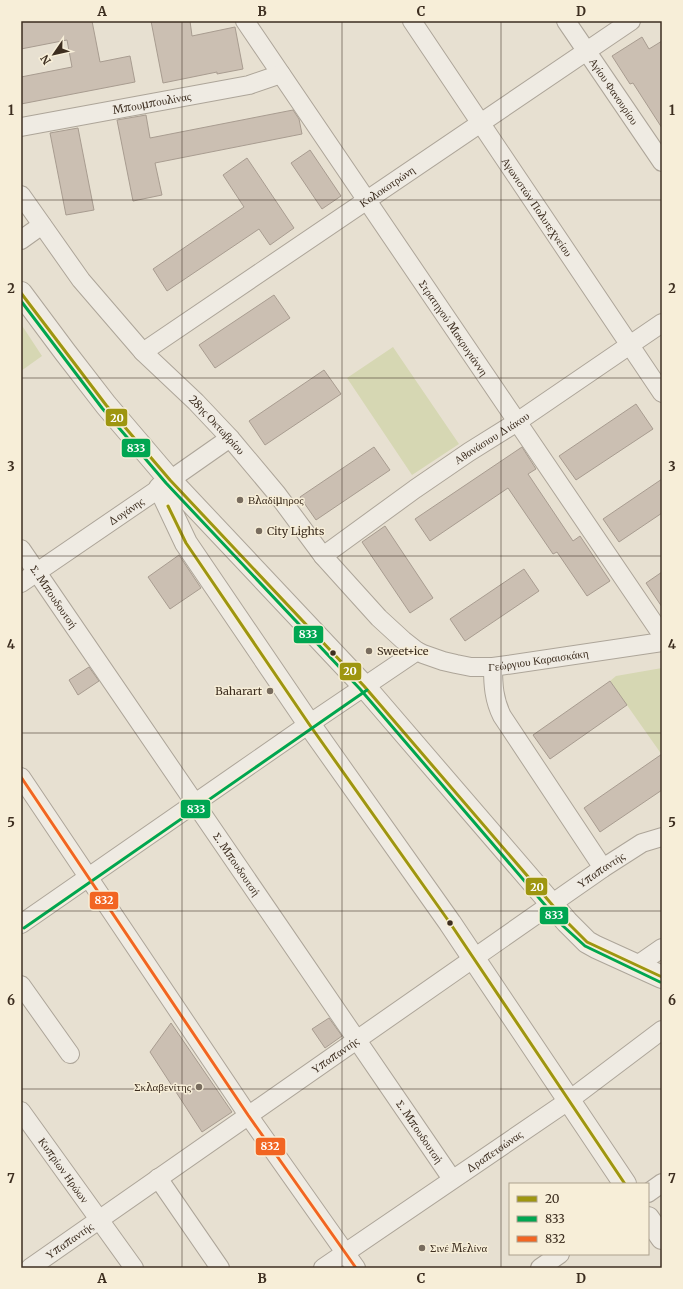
<svg xmlns="http://www.w3.org/2000/svg" width="683" height="1289" font-family="Merriweather,serif">
	<rect width="100%" height="100%" fill="#e7e0d1"/>
	<path fill="#d6d7b3" d="M21,324L42,356L21,371Z
		M393,347L459,444L412,475L347,378Z
		M662,668V755L610,681L616,676Z"/>
	<path fill="#cbbfb2" stroke="#a89c90" d="M21,21H92L100,62L130,56L135,82L21,104V77L72,67L67,40L21,49Z
		M151,21H190L192,36L235,27L243,69L217,74V72L163,83Z
		M642,37L649,49L662,41V128L633,83L630,84L612,56Z
		M293,110L299,119L302,134L155,163L162,195L133,201L117,120L146,115L150,138Z
		M78,128L94,210L66,215L50,133Z
		M310,150L341,196L322,209L291,163Z
		M247,158L294,228L270,245L259,229L167,291L153,269L244,207L223,175Z
		M274,295L290,318L215,368L199,345Z
		M324,370L341,394L265,445L249,421Z
		M636,404L653,429L576,480L559,456Z
		M374,447L390,470L316,520L300,497Z
		M522,447L536,469L528,474L573,541L580,536L610,581L587,596L557,552L553,554L508,488L430,541L415,519Z
		M662,479V513L619,542L603,519Z
		M385,526L433,598L410,613L362,542Z
		M179,555L201,588L170,609L148,577Z
		M524,569L539,591L465,641L450,619Z
		M662,572V607L646,583Z
		M89,667L99,681L78,695L69,680Z
		M610,681L627,705L550,759L533,735Z
		M662,754V790L600,832L584,808Z
		M329,1018L342,1036L325,1048L312,1029Z
		M171,1023L232,1112L202,1132L150,1052Z"/>
	<g fill="none" stroke-linecap="round" stroke-linejoin="round">
		<g stroke="#ada599" stroke-width="20">
			<g id="minor">
				<path id="s1" d="M245,21L662,635"/>
				<path id="s2" d="M412,21L662,393"/>
				<path id="s3" d="M566,21L662,162"/>
				<path id="s4" d="M21,127L249,85L281,74"/>
				<path id="s5" d="M21,195L81,280L143,352L196,402L230,438L277,494L323,556L379,618L403,640L417,651L423,654L443,661L456,664L471,667H493L662,642"/>
				<path d="M21,240L42,225"/>
				<path id="s6" d="M143,352L631,21"/>
				<path d="M170,480L230,438"/>
				<path id="s7" d="M21,549L452,1179"/>
				<path id="s8" d="M323,556L415,489L469,452L517,422L662,323"/>
				<path id="s9" d="M21,583L160,488"/>
				<path d="M493,667C493,685 494,700 502,716L603,868"/>
				<path d="M21,777L248,1115L356,1268"/>
				<path d="M21,924L309,724L417,651"/>
				<path d="M636,966L662,948"/>
				<path d="M21,985L70,1054"/>
				<path id="s10" d="M21,1111L134,1268"/>
				<path d="M158,1178L220,1268"/>
				<path d="M648,1193L662,1183"/>
				<path id="s11" d="M30,1268L603,868L642,843L662,837"/>
				<path id="s12" d="M323,1268L568,1101L662,1030"/>
				<path d="M540,1268L560,1254"/>
			</g>
		</g>
		<g stroke="#ada599" stroke-width="24">
			<path id="tertiary" d="M21,293L65,352L106,405L170,480L364,686L567,922L587,942L596,947L662,977
				M170,480L160,488L186,543L309,724L450,923L625,1184
				M648,1218L662,1238"/>
		</g>
		<use href="#minor" stroke="#efebe3" stroke-width="18"/>
		<use href="#tertiary" stroke="#efebe3" stroke-width="22"/>
		<g stroke="#f7eed8" stroke-width="6">
			<path id="bus-1" d="M21,293L106,405L170,480L364,686L567,922L587,942L662,977
				M168,506L186,543L309,724L450,923L625,1184"/>
		</g>
		<g stroke="#f7eed8" stroke-width="6">
			<path id="bus-2" d="M21,301L102,408L166,483L360,689L563,926L585,946L660,982
				M24,928L367,690"/>
		</g>
		<g stroke="#f7eed8" stroke-width="6">
			<path id="bus-3" d="M21,777L248,1115L356,1268"/>
		</g>
		<use href="#bus-1" stroke="#9e9610" stroke-width="3"/>
		<use href="#bus-2" stroke="#00a651" stroke-width="3"/>
		<use href="#bus-3" stroke="#f26522" stroke-width="3"/>
	</g>
	<path fill="none" stroke="#3d2e20" stroke-width="1" stroke-opacity="0.55" d="M182,21V1268M342,21V1268M501,21V1268M21,200H662M21,378H662M21,556H662M21,733H662M21,911H662M21,1089H662"/>
	<g fill="#786c5e" stroke="#f7eed8" stroke-width="1.5">
		<circle cx="240" cy="500" r="4"/>
		<circle cx="259" cy="531" r="4"/>
		<circle cx="369" cy="651" r="4"/>
		<circle cx="270" cy="691" r="4"/>
		<circle cx="199" cy="1087" r="4"/>
		<circle cx="422" cy="1248" r="4"/>
	</g>
	<g fill="#3d2e20" stroke="#f7eed8" stroke-width="1.5">
		<circle cx="333" cy="653" r="3.5"/>
		<circle cx="450" cy="923" r="3.5"/>
	</g>
	<g text-anchor="middle" stroke-width="3" stroke-linejoin="round" paint-order="stroke">
		<g font-size="11" fill="#3d2e20" stroke="#f7eed8">
			<text dy="4" stroke="none"><textPath href="#s3" startOffset="85">Αγίου Φανουρίου</textPath></text>
			<text dy="4" stroke="none"><textPath href="#s4" startOffset="133">Μπουμπουλίνας</textPath></text>
			<text dy="4" stroke="none"><textPath href="#s6" startOffset="295">Κολοκοτρώνη</textPath></text>
			<text dy="4" stroke="none"><textPath href="#s2" startOffset="224">Αγωνιστών Πολυτεχνείου</textPath></text>
			<text dy="4" stroke="none"><textPath href="#s1" startOffset="371">Στρατηγού Μακρυγιάννη</textPath></text>
			<text dy="4" stroke="none"><textPath href="#s5" startOffset="303">28ης Οκτωβρίου</textPath></text>
			<text dy="4" stroke="none"><textPath href="#s8" startOffset="206">Αθανάσιου Διάκου</textPath></text>
			<text dy="4" stroke="none"><textPath href="#s9" startOffset="127">Δογάνης</textPath></text>
			<text dy="4" stroke="none"><textPath href="#s7" startOffset="58">Σ. Μπουδουτσή</textPath></text>
			<text dy="4" stroke="none"><textPath href="#s5" startOffset="730">Γεώργιου Καραισκάκη</textPath></text>
			<text dy="4" stroke="none"><textPath href="#s7" startOffset="382">Σ. Μπουδουτσή</textPath></text>
			<text dy="4" stroke="none"><textPath href="#s11" startOffset="696">Υπαπαντής</textPath></text>
			<text dy="4" stroke="none"><textPath href="#s11" startOffset="372">Υπαπαντής</textPath></text>
			<text dy="4" stroke="none"><textPath href="#s7" startOffset="706">Σ. Μπουδουτσή</textPath></text>
			<text dy="4" stroke="none"><textPath href="#s12" startOffset="207">Δραπετσώνας</textPath></text>
			<text dy="4" stroke="none"><textPath href="#s10" startOffset="73">Κυπρίων Ηρώων</textPath></text>
			<text dy="4" stroke="none"><textPath href="#s11" startOffset="48">Υπαπαντής</textPath></text>
		</g>
		<g font-size="11" fill="#3d2e20" stroke="#f7eed8" text-anchor="start">
			<text x="248" y="504">Βλαδίμηρος</text>
			<text x="267" y="535">City Lights</text>
			<text x="377" y="655">Sweet+ice</text>
			<text x="262" y="695" text-anchor="end">Baharart</text>
			<text x="191" y="1091" text-anchor="end">Σκλαβενίτης</text>
			<text x="430" y="1252">Σινέ Μελίνα</text>
		</g>
	</g>
	<g stroke="#f7eed8" stroke-width="1.5">
		<rect x="105" y="408" width="23" height="19" rx="4" fill="#9e9610"/>
		<rect x="121" y="438" width="30" height="20" rx="4" fill="#00a651"/>
		<rect x="293" y="625" width="31" height="19" rx="4" fill="#00a651"/>
		<rect x="339" y="662" width="23" height="19" rx="4" fill="#9e9610"/>
		<rect x="180" y="799" width="31" height="20" rx="4" fill="#00a651"/>
		<rect x="525" y="877" width="23" height="19" rx="4" fill="#9e9610"/>
		<rect x="89" y="891" width="30" height="19" rx="4" fill="#f26522"/>
		<rect x="539" y="906" width="30" height="19" rx="4" fill="#00a651"/>
		<rect x="255" y="1137" width="31" height="19" rx="4" fill="#f26522"/>
	</g>
	<g font-size="11" text-anchor="middle" font-weight="bold" fill="#fff">
		<text x="117" y="422">20</text>
		<text x="136" y="452">833</text>
		<text x="308" y="638">833</text>
		<text x="350" y="675">20</text>
		<text x="196" y="813">833</text>
		<text x="537" y="891">20</text>
		<text x="104" y="904">832</text>
		<text x="554" y="919">833</text>
		<text x="270" y="1150">832</text>
	</g>
	<rect width="683" height="1289" fill="none" stroke="#f7eed8" stroke-width="44"/>
	<rect x="509" y="1183" width="140" height="72" fill="#f7eed8" stroke="#ada18e"/>
	<rect x="517" y="1196" width="20" height="6" fill="#9e9610" stroke="#ada18e"/>
	<text x="545" y="1203" font-size="12" fill="#3d2e20">20</text>
	<rect x="517" y="1216" width="20" height="6" fill="#00a651" stroke="#ada18e"/>
	<text x="545" y="1223" font-size="12" fill="#3d2e20">833</text>
	<rect x="517" y="1236" width="20" height="6" fill="#f26522" stroke="#ada18e"/>
	<text x="545" y="1243" font-size="12" fill="#3d2e20">832</text>
	<g transform="translate(54 54) rotate(236)" stroke="#f7eed8" stroke-width="3" paint-order="stroke">
	<path d="M0-3L7 15L0 10L-7 15Z" fill="#3d2e20"/>
	<text y="-6" font-size="11" font-weight="bold" text-anchor="middle" fill="#3d2e20">N</text>
	</g>
	<rect x="22" y="22" width="639" height="1245" fill="none" stroke="#3d2e20" stroke-width="1.5"/>
	<g font-size="13" text-anchor="middle" font-weight="bold" fill="#3d2e20">
		<text x="102" y="16">A</text>
		<text x="262" y="16">B</text>
		<text x="421" y="16">C</text>
		<text x="581" y="16">D</text>
		<text x="11" y="115">1</text>
		<text x="672" y="115">1</text>
		<text x="11" y="293">2</text>
		<text x="672" y="293">2</text>
		<text x="11" y="471">3</text>
		<text x="672" y="471">3</text>
		<text x="11" y="649">4</text>
		<text x="672" y="649">4</text>
		<text x="11" y="827">5</text>
		<text x="672" y="827">5</text>
		<text x="11" y="1005">6</text>
		<text x="672" y="1005">6</text>
		<text x="11" y="1183">7</text>
		<text x="672" y="1183">7</text>
		<text x="102" y="1283">A</text>
		<text x="262" y="1283">B</text>
		<text x="421" y="1283">C</text>
		<text x="581" y="1283">D</text>
	</g>
</svg>
